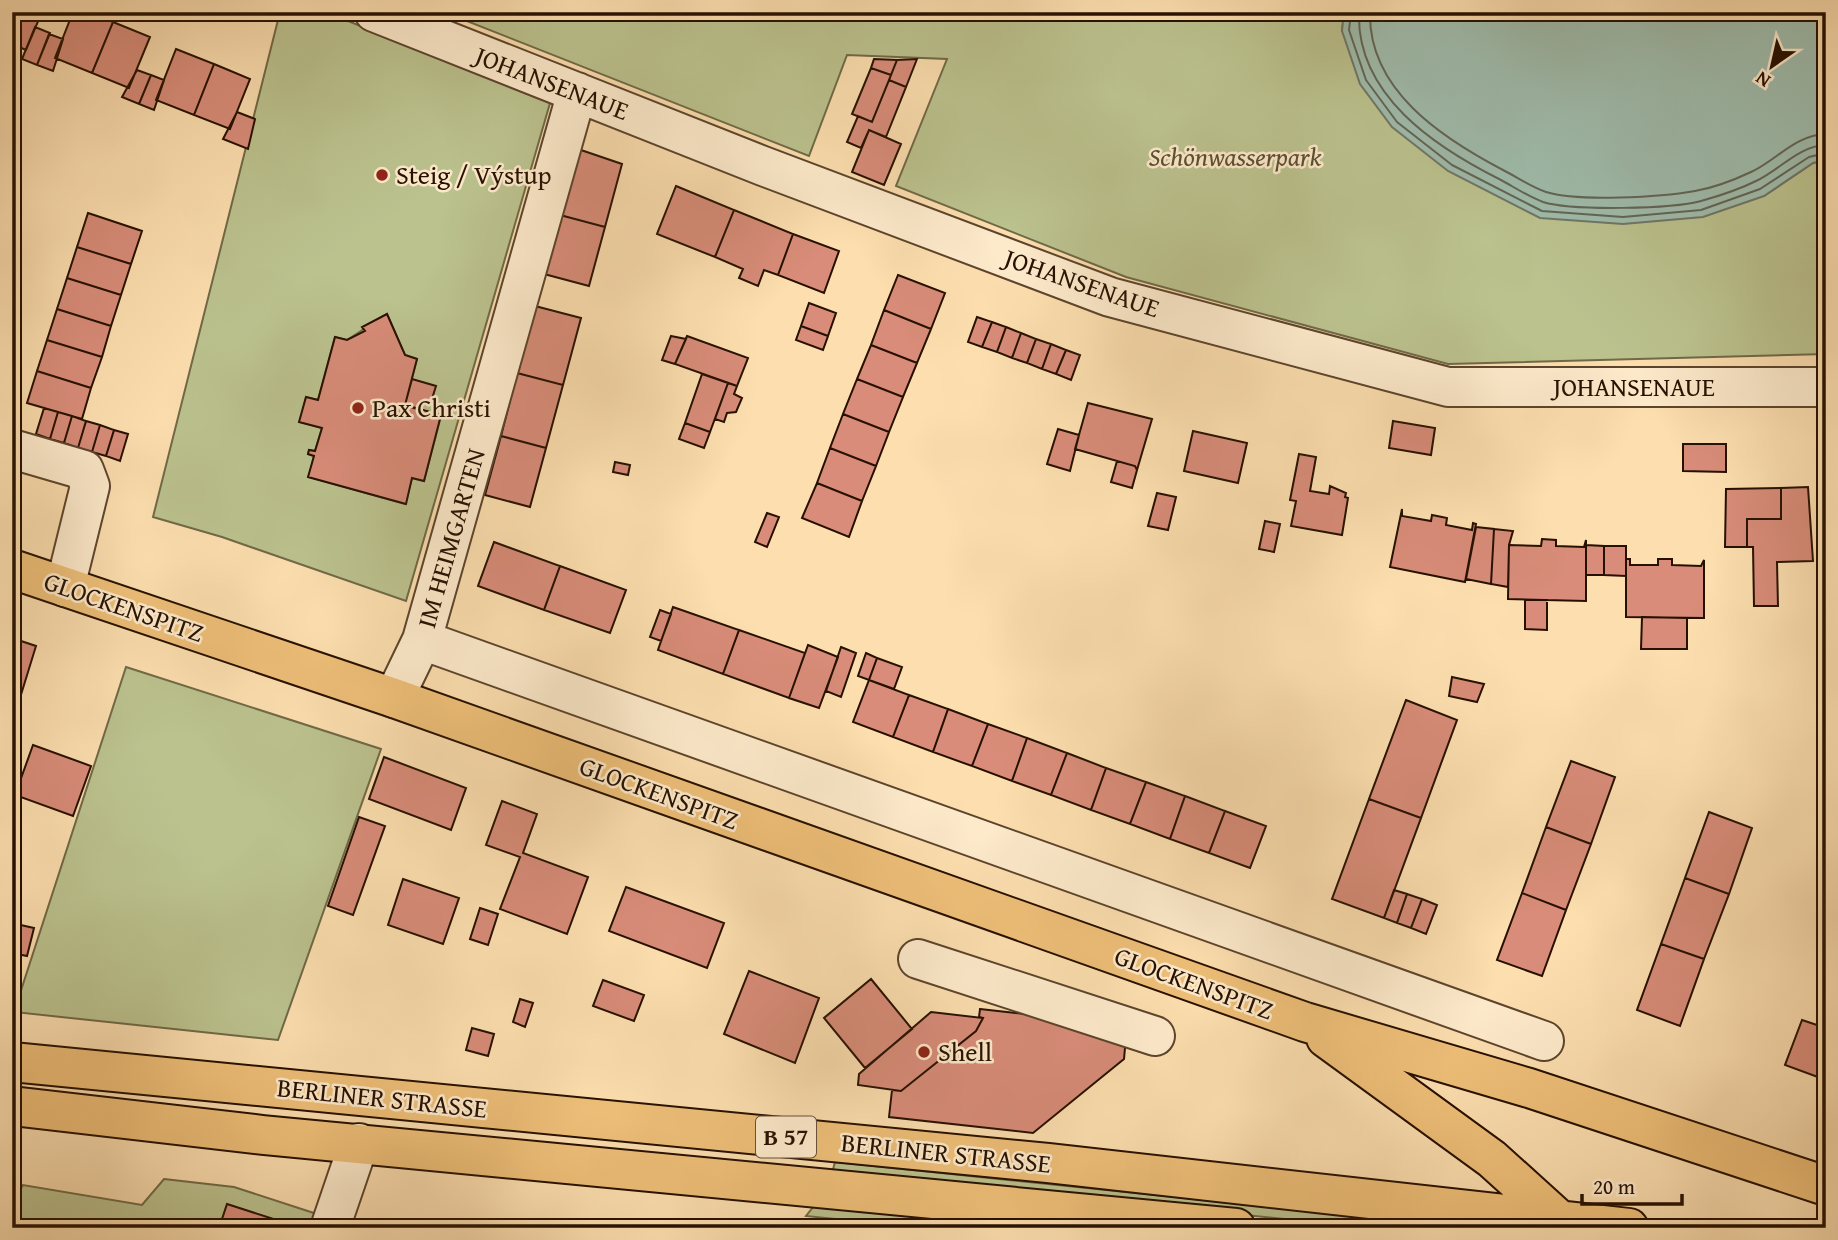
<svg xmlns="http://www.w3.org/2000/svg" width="1838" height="1240" font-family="'Gentium Book Plus',serif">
	<rect width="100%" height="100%" fill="#fcdeaf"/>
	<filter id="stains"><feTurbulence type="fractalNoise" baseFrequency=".00286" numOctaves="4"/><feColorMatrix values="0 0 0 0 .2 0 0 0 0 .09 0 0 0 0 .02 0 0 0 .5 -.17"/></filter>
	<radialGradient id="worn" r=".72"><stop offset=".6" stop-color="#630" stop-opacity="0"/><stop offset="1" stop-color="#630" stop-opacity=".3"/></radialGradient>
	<path fill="#bbc28e" stroke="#706947" stroke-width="2" fill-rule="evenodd" d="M280,12H326L550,103L406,601L222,537L153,517ZM387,314L405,355L417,359L405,405L441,416L424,481L412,478L405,504L309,477L314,456L308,454L309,450L315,451L322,428L300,422L306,397L318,400L335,337L347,340Z
		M444,12H1344L1342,31L1764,196L1813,163L1826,160V354L1448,364L1126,277L896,186L947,59L847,55L809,156Z
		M126,667L381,749L278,1040L14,1012Z
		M835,1162L1436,1224L1435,1228H1373L832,1173Z
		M164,1179L234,1187L323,1216L319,1228H12V1203L23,1185L142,1205Z
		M814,1206L1021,1228H923L806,1216Z"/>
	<path fill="#9fbcac" stroke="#6f7767" stroke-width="2" d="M1344,12H1826V160L1813,163L1764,196L1703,217L1623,224L1540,218L1448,171L1392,127L1360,84L1342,31Z"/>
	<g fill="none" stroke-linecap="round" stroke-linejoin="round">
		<path stroke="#626656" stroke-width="2" d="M1351,12L1349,30L1366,80L1397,122L1452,165L1542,211L1623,217L1701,210L1760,189L1809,157L1826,153
			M1359,12C1356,95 1435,147 1501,180C1514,187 1529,197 1543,202C1572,211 1672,209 1701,201C1719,196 1740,189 1756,181C1780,170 1798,146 1826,145
			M1370,12C1368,90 1442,138 1503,170C1517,177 1531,187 1546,192C1578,202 1661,197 1695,191C1713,188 1734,180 1751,172C1777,160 1795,135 1826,134"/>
	</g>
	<path fill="#d88c79" stroke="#261000" stroke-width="2" d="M12,12H42L26,50L12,44Z
		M73,12H87L113,22L92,73L55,58Z
		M113,22L150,37L129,88L92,73Z
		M35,27L50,33L37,65L22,59Z
		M49,34L63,39L53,71L37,65Z
		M176,49L214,64L194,115L156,100Z
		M874,59L897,60L891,75L871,68Z
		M917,59L906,87L889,80L897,60Z
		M214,64L250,79L230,129L194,115Z
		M871,68L891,75L872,122L852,114Z
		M137,70L151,75L139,104L122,97Z
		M151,75L164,80L154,110L139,104Z
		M889,80L906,87L886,137L869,130L861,148L847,142L858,116L872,122Z
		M237,112L255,119L248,149L223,139Z
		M869,130L901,144L884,185L852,172Z
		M578,149L622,164L605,227L560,215Z
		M676,186L734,210L715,257L657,234Z
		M734,210L793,234L778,275L764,270L758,286L739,278L743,269L715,257Z
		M88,213L142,231L131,264L77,247Z
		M560,215L605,227L589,286L544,274Z
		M793,234L839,251L824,293L778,275Z
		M77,247L131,264L121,295L67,278Z
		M898,275L945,293L931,329L884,310Z
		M67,278L121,295L111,326L57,309Z
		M809,303L836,313L828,336L801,326Z
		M535,306L581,318L563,385L517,373Z
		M57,309L111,326L102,357L47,340Z
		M884,310L931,329L917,363L871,345Z
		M387,314L405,355L417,359L405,405L441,415L424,481L412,478L406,504L308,477L314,456L308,454L309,450L315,451L322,428L299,422L306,397L318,400L335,337L347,340L365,331L362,327Z
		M977,317L992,322L982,347L968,342Z
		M992,322L1006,327L997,352L982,347Z
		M801,326L828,336L823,350L796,340Z
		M1006,327L1021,333L1012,358L997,352Z
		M1021,333L1036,339L1027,363L1012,358Z
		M671,336L686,339L675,364L662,360Z
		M687,336L748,358L737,386L675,364Z
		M1036,339L1051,344L1042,369L1027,363Z
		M47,340L102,357L91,388L37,371Z
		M1051,344L1066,350L1056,374L1042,369Z
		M871,345L917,363L903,397L857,379Z
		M1066,350L1080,355L1071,380L1056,374Z
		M37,371L91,388L82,419L27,403Z
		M517,373L563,385L546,448L501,436Z
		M702,374L728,383L710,432L685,423Z
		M412,379L436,386L431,402L423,400L420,410L405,405Z
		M857,379L903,397L889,432L843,414Z
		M728,383L737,386L734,394L742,398L736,412L727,413L724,422L715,419Z
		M1088,403L1152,419L1137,470L1135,466L1075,449Z
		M44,408L58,412L50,439L36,434Z
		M58,412L72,416L64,443L50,439Z
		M843,414L889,432L876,466L830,448Z
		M72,416L86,421L78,448L64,443Z
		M86,421L100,425L92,452L78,448Z
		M1393,421L1435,428L1431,455L1389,448Z
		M685,423L710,432L704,448L679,439Z
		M100,425L114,430L106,456L92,452Z
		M1058,429L1079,435L1070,471L1047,464Z
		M114,430L128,434L120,461L106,456Z
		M1193,431L1247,443L1238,483L1184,471Z
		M501,436L546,448L530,507L485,495Z
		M1683,444H1726V472L1683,471Z
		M830,448L876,466L862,501L817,483Z
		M1299,454L1316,457L1310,491L1329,494L1330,486L1346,493L1345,497L1348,498L1342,535L1291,526L1296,501L1290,500Z
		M1117,461L1135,466L1137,470L1132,488L1111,482Z
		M615,462L630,465L628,475L613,472Z
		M817,483L862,501L849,537L802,518Z
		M1808,487L1813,561L1777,562L1778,606H1754L1753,547H1747V519H1781V488Z
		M1781,488V519H1747V547H1725L1726,489Z
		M1157,493L1176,497L1168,530L1148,526Z
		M1402,509V516L1431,521L1432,515L1447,518L1446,525L1472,530L1473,523L1476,524L1465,582L1390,567Z
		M767,513L779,517L767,547L755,542Z
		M1265,521L1280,524L1274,552L1259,549Z
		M1476,527L1494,529L1491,584L1466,579Z
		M1494,529L1513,531L1509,545L1508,587L1491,584Z
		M1542,539L1556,540V546L1584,547L1586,540V601L1508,599L1509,545L1541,546Z
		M494,542L560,566L544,610L478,586Z
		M1586,545L1604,546V575H1586Z
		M1604,546H1626V576L1604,575Z
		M1626,559H1630V565H1658V559H1672V565L1701,566L1704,560V618L1626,617Z
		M560,566L626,590L610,633L544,610Z
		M1525,600H1547V630L1525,629Z
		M673,607L739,630L723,674L658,650Z
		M660,610L671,614L661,641L650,637Z
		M1642,617L1687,618V649H1641Z
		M739,630L805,653L789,698L723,674Z
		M12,638L36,646L12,724Z
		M808,645L838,657L819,708L789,698Z
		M841,647L856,653L841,697L826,691Z
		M866,653L877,658L869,680L858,676Z
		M877,658L902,667L894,689L869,680Z
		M1452,677L1484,684L1477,702L1449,696Z
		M869,680L909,695L893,737L853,722Z
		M909,695L948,709L933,752L893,737Z
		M1406,700L1457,720L1421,818L1369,799Z
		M948,709L988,724L972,766L933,752Z
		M988,724L1027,738L1012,781L972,766Z
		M1027,738L1067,753L1051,795L1012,781Z
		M33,745L91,766L73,816L15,795Z
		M1067,753L1106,768L1091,810L1051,795Z
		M384,757L466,788L451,830L369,799Z
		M1571,761L1615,777L1591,844L1546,827Z
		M1106,768L1146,782L1130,824L1091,810Z
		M1146,782L1185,796L1170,839L1130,824Z
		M1185,796L1225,811L1209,853L1170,839Z
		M1369,799L1421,818L1384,918L1332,899Z
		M502,801L537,814L523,853L588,877L567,934L500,909L520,857L486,845Z
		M1225,811L1266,826L1250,868L1209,853Z
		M1709,812L1752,828L1729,894L1685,878Z
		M359,817L385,826L353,915L328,906Z
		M1546,827L1591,844L1566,910L1522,893Z
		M1685,878L1729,894L1704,959L1661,944Z
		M403,879L459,898L443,944L388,925Z
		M626,887L724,923L707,968L609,931Z
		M1394,890L1407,894L1397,923L1384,918Z
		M1522,893L1566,910L1542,976L1497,960Z
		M1407,894L1422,899L1411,928L1397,923Z
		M1422,899L1437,905L1426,934L1411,928Z
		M480,908L498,914L488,945L470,939Z
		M12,923L34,928L27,956L12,953Z
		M1661,944L1704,959L1680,1026L1637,1010Z
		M749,971L819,998L795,1063L724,1034Z
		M871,979L912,1029L865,1068L824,1018Z
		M603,980L644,995L634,1021L593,1006Z
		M520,999L533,1003L525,1027L513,1022Z
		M980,1009L1127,1025L1124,1059L1033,1133L889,1117L892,1090L901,1091L976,1031L983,1018L979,1017Z
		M931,1012L983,1018L976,1031L901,1091L858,1085L859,1074Z
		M1802,1020L1826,1028V1080L1785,1065Z
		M472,1028L494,1034L488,1056L466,1050Z
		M227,1204L289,1224L288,1228H219Z"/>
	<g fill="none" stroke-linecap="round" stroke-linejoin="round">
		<g stroke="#5c442c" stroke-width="42">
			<path id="minor" d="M374,12L763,166L1110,297L1448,387H1826
				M12,449L84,470L90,486L65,587
				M422,640L1544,1041
				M394,698L422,640L577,92
				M918,959L1155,1036
				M330,1228L359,1143"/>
		</g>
		<g stroke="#261000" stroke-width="42">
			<path id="major" d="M12,569L394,698L1305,1022L1529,1088L1826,1186
				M1326,1038L1492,1159L1565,1225
				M12,1062L1048,1163L1629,1228
				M12,1106L263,1135L1236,1228"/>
		</g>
		<use href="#minor" stroke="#fdeacb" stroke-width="38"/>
		<use href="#major" stroke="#eebf78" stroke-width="38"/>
	</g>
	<g fill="#8f2418" stroke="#fdeacb" stroke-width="2.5">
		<circle cx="382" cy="175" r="7"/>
		<circle cx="358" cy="408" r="7"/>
		<circle cx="924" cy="1052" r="7"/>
	</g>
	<g text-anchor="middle" stroke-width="5" stroke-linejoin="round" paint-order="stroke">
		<rect fill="#fdeacb" stroke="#66513d" stroke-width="2" x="756" y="1116.5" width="60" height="41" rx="5"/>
		<g font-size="24" font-weight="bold" fill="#261000">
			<text x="786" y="1145">B 57</text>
		</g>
		<g font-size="26" fill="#261000" stroke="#fdeacb">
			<text transform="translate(552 83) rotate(21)" y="9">JOHANSENAUE</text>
			<text transform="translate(1082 283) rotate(19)" y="9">JOHANSENAUE</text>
			<text x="1634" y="396">JOHANSENAUE</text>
			<text transform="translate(451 538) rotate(-74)" y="9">IM HEIMGARTEN</text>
			<text transform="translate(124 607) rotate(19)" y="9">GLOCKENSPITZ</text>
			<text transform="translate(659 793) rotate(20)" y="9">GLOCKENSPITZ</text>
			<text transform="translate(1194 983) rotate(20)" y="9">GLOCKENSPITZ</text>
			<text transform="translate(382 1098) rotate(6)" y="9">BERLINER STRASSE</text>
			<text transform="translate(946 1153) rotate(6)" y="9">BERLINER STRASSE</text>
		</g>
		<g font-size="26" font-style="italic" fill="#5a4e32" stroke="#fdeacb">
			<text x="1235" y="166">Schönwasserpark</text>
		</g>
		<g font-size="26" fill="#261000" stroke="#fdeacb" text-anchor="start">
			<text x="396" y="184">Steig / Výstup</text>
			<text x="372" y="417">Pax Christi</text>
			<text x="938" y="1061">Shell</text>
		</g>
	</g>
	<rect width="1838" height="1240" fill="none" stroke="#fcdeaf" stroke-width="42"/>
	<rect x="14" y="14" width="1810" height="1212" fill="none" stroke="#261000" stroke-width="3.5"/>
	<rect x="21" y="21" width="1796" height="1198" fill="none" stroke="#261000" stroke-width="2"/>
	<g transform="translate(1772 66) rotate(214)" stroke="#fdeacb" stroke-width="5" paint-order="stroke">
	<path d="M0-5L12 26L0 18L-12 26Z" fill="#261000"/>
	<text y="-10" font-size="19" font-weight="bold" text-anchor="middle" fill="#261000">N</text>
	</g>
	<path d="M1582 1194v10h100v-10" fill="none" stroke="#261000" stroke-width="3.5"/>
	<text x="1593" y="1194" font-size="21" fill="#261000" stroke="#fdeacb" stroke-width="5" paint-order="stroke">20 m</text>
	<rect width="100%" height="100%" filter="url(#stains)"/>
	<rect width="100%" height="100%" fill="url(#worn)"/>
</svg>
